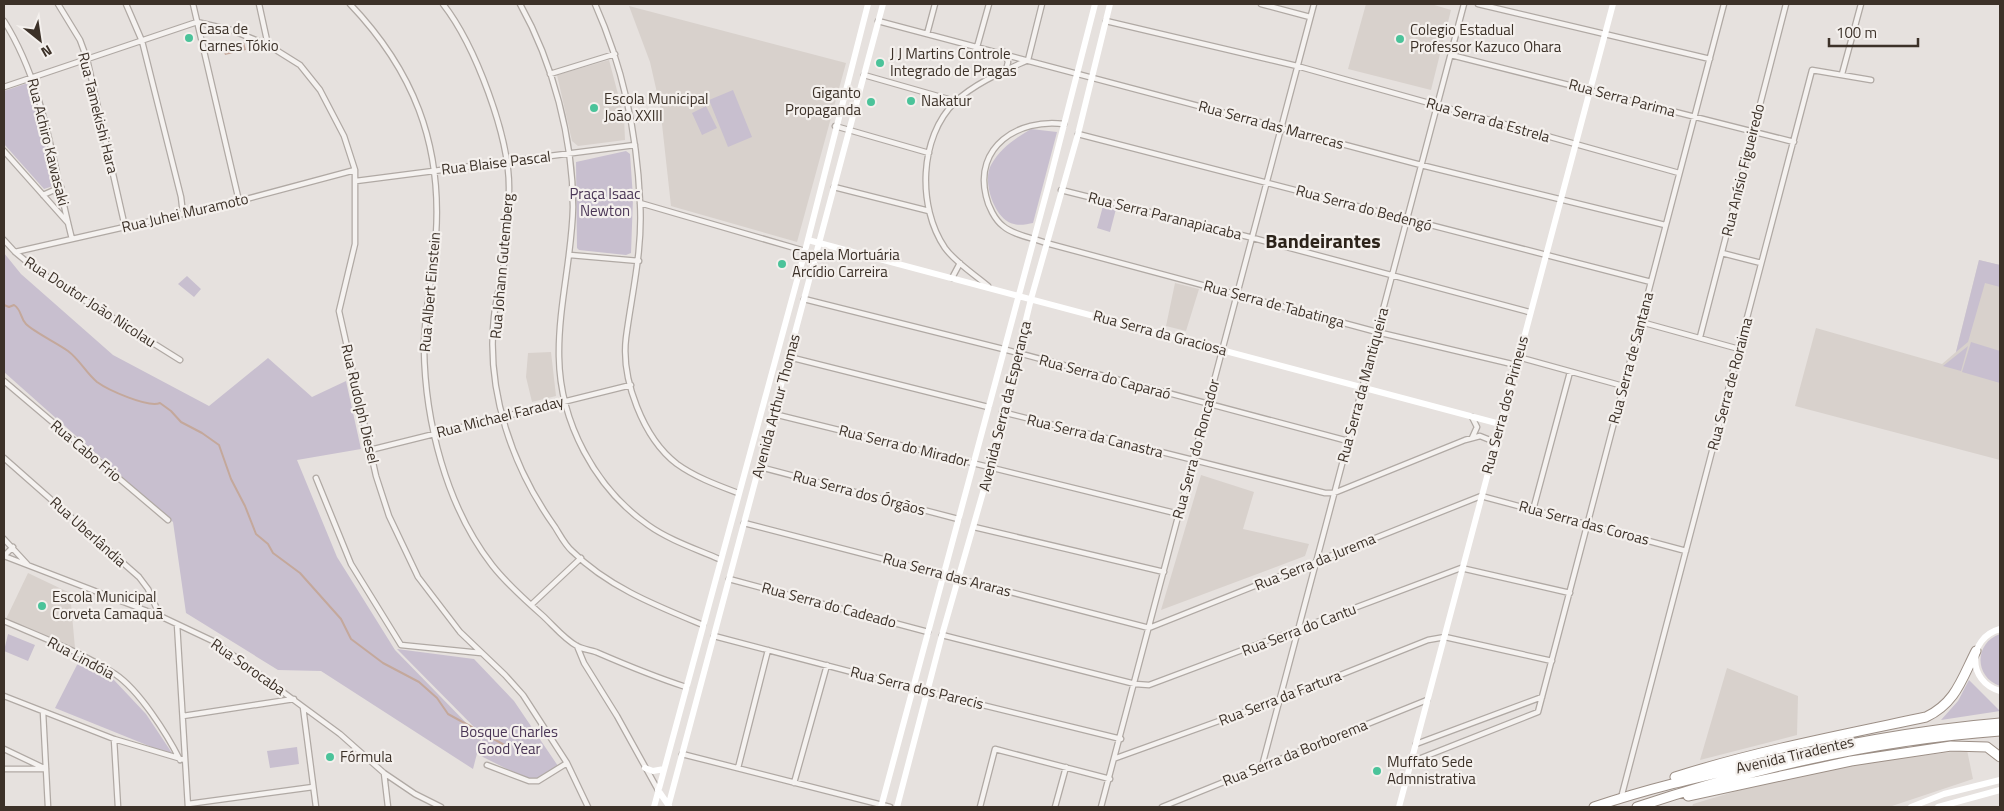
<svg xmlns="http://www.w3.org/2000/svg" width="2004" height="811" font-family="'Titillium Web',sans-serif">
	<rect width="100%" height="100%" fill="#e6e1de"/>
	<path fill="#d8d1cc" d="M1366,4H1431L1451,10L1431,90L1348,69Z
		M629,6L846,63L797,242L671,206L660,106L650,62Z
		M609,60L624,117L625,140L578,146L572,141L557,75Z
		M1979,260L2000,265V460L1795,406L1816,328L1942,364L1956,352Z
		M1175,283L1199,289L1186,331L1166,326Z
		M551,352L556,396L532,402L526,377L528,353Z
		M1201,475L1254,492L1243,529L1309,544L1305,556L1161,610Z
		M28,573L70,593L75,648L6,619Z
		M1727,668L1798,696L1797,735L1700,760Z
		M1967,750L1973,779L1889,807H1692L1693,804L1760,784L1850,765Z"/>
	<path fill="#c8bfcf" d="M28,83L53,175V186L44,189L4,144V91Z
		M733,90L752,137L728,147L709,100Z
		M706,106L717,128L702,135L692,113Z
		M1031,129L1057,132L1033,223C1028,224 1019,226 1014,224C994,220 982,181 991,165C1001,147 1015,139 1031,129Z
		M626,151L630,154L633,198L631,253L626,255L579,250L577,248L576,162Z
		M1103,206L1116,209L1110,232L1097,228Z
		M4,253L21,274L113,355L209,406L268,358L312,397L346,381L361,449L297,460L337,557L395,650L481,738L473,769L321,671L278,670L186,613L173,522L4,372Z
		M1979,260L2000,265V287L1985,283L1968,342L1956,352Z
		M187,276L201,289L194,297L178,284Z
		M1971,342L2000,351V383L1962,372Z
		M1968,346L1961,371L1943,366Z
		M8,634L35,645L28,661L4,651Z
		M2000,634V686C1974,677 1974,643 2000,634Z
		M397,649L474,659L514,701L558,766L538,779H527L479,755L483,736Z
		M80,659L114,680L146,714L174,756L55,708Z
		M1969,680L2000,711L1941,720L1958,701Z
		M297,747L299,764L270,768L267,751Z"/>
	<path fill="#c4a89b" d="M244,42L246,50L225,55L223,48Z"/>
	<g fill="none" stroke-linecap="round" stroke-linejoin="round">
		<path stroke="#c4a89b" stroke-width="2" d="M4,305L9,307L14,305C22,310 20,318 26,324C34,332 57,343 68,351C80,360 86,373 97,382C108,390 148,408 160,403L171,411L181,422L202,433L219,445L231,479L245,506L256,534L268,544L273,553L300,573L341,619L351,639L383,663L419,682L437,698L448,714L510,748"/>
		<g stroke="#b0a9a4" stroke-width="7">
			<path id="street" d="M58,4L80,40L87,59L125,227
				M126,4L142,41L181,197L183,214
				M193,4L239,201
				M259,4L268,45
				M350,4C413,70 442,143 436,235C434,273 424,310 424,348C425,421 446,506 492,565C506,583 525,600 542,615C553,625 564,639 577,646C582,649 590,650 596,652C626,665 655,677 686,687
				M443,4C475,45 510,137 509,190C509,212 508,236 505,258C502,278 496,297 494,317C486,391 512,467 555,527C560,535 565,545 572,551C608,587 657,606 703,625
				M520,4C553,63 573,139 573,207C572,257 558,307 559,357C560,422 595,488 648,525C669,540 696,549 719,559
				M595,4C623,67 637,133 640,202C643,249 632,292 626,338C621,379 643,438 677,464C695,477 717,485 738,493
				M1261,4L1310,17
				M1478,4L1710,59
				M4,21C45,86 53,166 72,239
				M878,21L1421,165L1665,225
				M1106,21L1297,66L1679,173
				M197,22L231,30L268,45L300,65L320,90L344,136L355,170V244L339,311L376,476L389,516L418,577L460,632L505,675L523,695L567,763L588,807
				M927,34L935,4
				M977,47L989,4
				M1004,52L1008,62L1006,70
				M1451,55L1794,142
				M550,74L615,54
				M1842,74L1861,4
				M864,75L955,101
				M4,87L197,22
				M1064,124C1018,118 974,147 986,196C988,206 995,220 1003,226C1013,235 1033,238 1046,243L1377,332L1516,365
				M835,126L929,153
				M1078,134L1651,282
				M4,151L68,223
				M356,181L635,145
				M834,187L929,211
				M1061,190L1253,238L1529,312
				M43,195L61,187
				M640,203L805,251
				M4,240L15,252L38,271L180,360
				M15,252L239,201L355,170
				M1722,253L1761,263
				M570,255L639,261
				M952,278L960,263
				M988,286C974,274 956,263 945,248C917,207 919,137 955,102C975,83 1004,71 1028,60L1042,4
				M804,299L1003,349L1348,441
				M1641,322L1739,349
				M1700,337L1786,4
				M789,357L988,407
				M1518,357L1623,386
				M4,381L168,520
				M1002,412L1325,493H1334L1465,440L1480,436L1495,442
				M774,414L1179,514
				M1472,438L1477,427L1472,417
				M370,450L631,385
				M4,458L139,577L148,589L160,616
				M760,467L958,519
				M316,478L351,564L401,645L481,653
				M1533,510L1570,372
				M744,523L1149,628L1481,496L1686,551
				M974,527L1164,572
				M4,539L28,565
				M13,547L4,556L160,616L215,642L340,734L384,773L415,794L441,807
				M729,579L928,632
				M531,605L581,558
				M4,621C41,637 81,652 115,674C139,690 167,734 180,760
				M177,624L188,807
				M942,635L1135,684L1149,685L1461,568L1570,593
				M714,636L913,688L1121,739
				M577,646L584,663L617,716L658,790
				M4,696L114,739L185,760
				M303,707L316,807
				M43,712L48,807
				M183,716L294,699
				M114,739L118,807
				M1416,744L1542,697
				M4,749L46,769
				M682,754L890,807
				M1116,758L1280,699L1428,640L1445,637L1552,661
				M1411,762L1538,712L1724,4
				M487,765L529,781H538L567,763
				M1262,766L1464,4
				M738,768L768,650
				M4,769H45
				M384,773L388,807
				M794,783L827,665
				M1621,798L1812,70L1871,80
				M188,804L313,787
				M980,807L995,749L1110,779
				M1055,807L1066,767
				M1101,807L1314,4
				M1162,807L1427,700"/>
		</g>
		<g stroke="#9c8f86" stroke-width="11">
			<path id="highway" d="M1675,777C1757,751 1841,735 1926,717C1956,703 1962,678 1976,651
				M1688,796L1851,761L1951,746L1987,747L2000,757
				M1594,807C1646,789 1699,777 1752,765C1835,746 1916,730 2000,723
				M1637,807C1754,768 1877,740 2000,731"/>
		</g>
		<use href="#street" stroke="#f5f2f0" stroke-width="4.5"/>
		<path stroke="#fff" stroke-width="6" d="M808,240L1500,424
			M2000,629C1967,638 1967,682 2000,691
			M645,768L653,771L664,769
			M658,790L669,806
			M654,807L805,251L868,4
			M668,807L883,4
			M881,807L1048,187L1095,4
			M897,807L942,635L990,468L1031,299L1078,134L1110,4
			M1399,807L1613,4
			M1911,807L1944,794L2000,780
			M1938,807L2000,790"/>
		<use href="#highway" stroke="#fff" stroke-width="9"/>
	</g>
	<g fill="#4bc39a" stroke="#f4f0ed" stroke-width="2">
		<circle cx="189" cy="38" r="5"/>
		<circle cx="1400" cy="39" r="5"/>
		<circle cx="880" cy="63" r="5"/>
		<circle cx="911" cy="101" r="5"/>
		<circle cx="871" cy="102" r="5"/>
		<circle cx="594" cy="108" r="5"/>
		<circle cx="782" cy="264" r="5"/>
		<circle cx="42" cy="606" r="5"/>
		<circle cx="330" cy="757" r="5"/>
		<circle cx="1377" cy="771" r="5"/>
	</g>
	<g text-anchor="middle" stroke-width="4.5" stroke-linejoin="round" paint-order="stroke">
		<g font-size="15" fill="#3c3128" stroke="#f4f0ed" text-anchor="start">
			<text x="199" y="34">Casa de<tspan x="199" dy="17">Carnes Tókio</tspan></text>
			<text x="1410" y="35">Colegio Estadual<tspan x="1410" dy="17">Professor Kazuco Ohara</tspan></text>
			<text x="890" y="59">J J Martins Controle<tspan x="890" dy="17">Integrado de Pragas</tspan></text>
			<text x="861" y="98" text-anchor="end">Giganto<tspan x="861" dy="17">Propaganda</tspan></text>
			<text x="604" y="104">Escola Municipal<tspan x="604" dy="17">João XXIII</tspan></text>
			<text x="921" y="106">Nakatur</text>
			<text x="792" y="260">Capela Mortuária<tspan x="792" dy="17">Arcídio Carreira</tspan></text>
			<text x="52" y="602">Escola Municipal<tspan x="52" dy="17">Corveta Camaquã</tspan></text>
			<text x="340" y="762">Fórmula</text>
			<text x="1387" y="767">Muffato Sede<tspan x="1387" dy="17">Admnistrativa</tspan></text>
		</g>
		<g font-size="15" fill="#3c3128" stroke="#f4f0ed">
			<text transform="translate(1622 98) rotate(15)" y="5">Rua Serra Parima</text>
			<text transform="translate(98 113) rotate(76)" y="5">Rua Tamekishi Hara</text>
			<text transform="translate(1488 120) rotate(16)" y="5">Rua Serra da Estrela</text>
			<text transform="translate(1271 125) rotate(15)" y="5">Rua Serra das Marrecas</text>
			<text transform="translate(48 142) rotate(76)" y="5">Rua Achiro Kawasaki</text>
			<text transform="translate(496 163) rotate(-7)" y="5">Rua Blaise Pascal</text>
			<text transform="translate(1743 170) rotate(-76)" y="5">Rua Anísio Figueiredo</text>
			<text transform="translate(1364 208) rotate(15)" y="5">Rua Serra do Bedengó</text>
			<text transform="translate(185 213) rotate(-13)" y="5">Rua Juhei Muramoto</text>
			<text transform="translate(1165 216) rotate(14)" y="5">Rua Serra Paranapiacaba</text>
			<text transform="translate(502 266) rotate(-85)" y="5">Rua Johann Gutemberg</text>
			<text transform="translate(430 292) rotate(-85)" y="5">Rua Albert Einstein</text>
			<text transform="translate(90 302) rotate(33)" y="5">Rua Doutor João Nicolau</text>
			<text transform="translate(1274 304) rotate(15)" y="5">Rua Serra de Tabatinga</text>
			<text transform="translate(1160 333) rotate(15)" y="5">Rua Serra da Graciosa</text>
			<text transform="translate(1631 358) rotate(-75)" y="5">Rua Serra de Santana</text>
			<text transform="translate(1105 377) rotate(15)" y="5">Rua Serra do Caparaó</text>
			<text transform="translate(1730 384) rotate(-75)" y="5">Rua Serra de Roraima</text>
			<text transform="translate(1363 385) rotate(-75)" y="5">Rua Serra da Mantiqueira</text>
			<text transform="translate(360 404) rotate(77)" y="5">Rua Rudolph Diesel</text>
			<text transform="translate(1505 405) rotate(-75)" y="5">Rua Serra dos Pirineus</text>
			<text transform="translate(776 406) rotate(-75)" y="5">Avenida Arthur Thomas</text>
			<text transform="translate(1005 406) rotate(-76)" y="5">Avenida Serra da Esperança</text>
			<text transform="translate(500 417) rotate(-14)" y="5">Rua Michael Faraday</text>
			<text transform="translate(1095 436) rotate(14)" y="5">Rua Serra da Canastra</text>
			<text transform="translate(904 446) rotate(14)" y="5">Rua Serra do Mirador</text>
			<text transform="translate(1196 449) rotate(-75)" y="5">Rua Serra do Roncador</text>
			<text transform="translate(86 451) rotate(40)" y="5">Rua Cabo Frio</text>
			<text transform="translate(859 493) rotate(15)" y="5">Rua Serra dos Órgãos</text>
			<text transform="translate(1584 523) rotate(15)" y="5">Rua Serra das Coroas</text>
			<text transform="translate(88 532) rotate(42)" y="5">Rua Uberlândia</text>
			<text transform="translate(1315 562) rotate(-22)" y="5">Rua Serra da Jurema</text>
			<text transform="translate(947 575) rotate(15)" y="5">Rua Serra das Araras</text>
			<text transform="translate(829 605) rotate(15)" y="5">Rua Serra do Cadeado</text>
			<text transform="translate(1299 630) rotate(-21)" y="5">Rua Serra do Cantu</text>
			<text transform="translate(81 658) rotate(28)" y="5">Rua Lindóia</text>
			<text transform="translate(248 667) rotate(35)" y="5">Rua Sorocaba</text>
			<text transform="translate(917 688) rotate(14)" y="5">Rua Serra dos Parecis</text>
			<text transform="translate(1280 698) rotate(-21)" y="5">Rua Serra da Fartura</text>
			<text transform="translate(1295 753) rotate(-22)" y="5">Rua Serra da Borborema</text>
			<text transform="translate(1795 755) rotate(-13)" y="5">Avenida Tiradentes</text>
		</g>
		<g font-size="15" fill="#4a3656" stroke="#f4f0ed">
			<text x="605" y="199">Praça Isaac<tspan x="605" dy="17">Newton</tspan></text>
			<text x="509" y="737">Bosque Charles<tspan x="509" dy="17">Good Year</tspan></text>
		</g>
		<g font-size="20" font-weight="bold" fill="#2c231a" stroke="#f4f0ed">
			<text x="1323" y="248">Bandeirantes</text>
		</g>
	</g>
	<rect width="2004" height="811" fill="none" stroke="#3c3128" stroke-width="10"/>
	<g transform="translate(40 40) rotate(150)" stroke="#f4f0ed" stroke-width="4" paint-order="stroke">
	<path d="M0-4L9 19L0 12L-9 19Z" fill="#3c3128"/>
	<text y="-8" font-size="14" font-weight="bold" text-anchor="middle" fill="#3c3128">N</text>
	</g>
	<path d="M1829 38v8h89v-8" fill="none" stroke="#3c3128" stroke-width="2.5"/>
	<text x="1836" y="38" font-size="15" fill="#3c3128" stroke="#f4f0ed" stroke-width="4" paint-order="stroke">100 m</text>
</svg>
